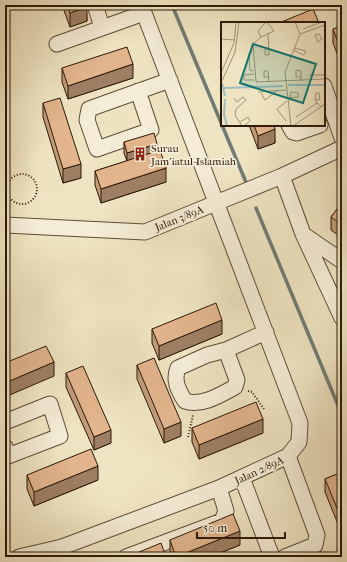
<svg xmlns="http://www.w3.org/2000/svg" width="347" height="562" font-family="'IM FELL French Canon',serif">
	<rect width="100%" height="100%" fill="#efe4c2"/>
	<filter id="stains"><feTurbulence type="fractalNoise" baseFrequency=".005" numOctaves="4"/><feColorMatrix values="0 0 0 0 .2 0 0 0 0 .09 0 0 0 0 .02 0 0 0 .5 -.17"/></filter>
	<radialGradient id="worn" r=".72"><stop offset=".6" stop-color="#630" stop-opacity="0"/><stop offset="1" stop-color="#630" stop-opacity=".3"/></radialGradient>
	<g fill="none" stroke-linecap="round" stroke-linejoin="round">
		<path stroke="#717b75" stroke-width="3.5" d="M172,5L222,125
			M222,125L248,187
			M256,208L342,415"/>
		<g stroke="#5d4c36" stroke-width="17">
			<path id="minor" d="M95,5L102,27
				M57,44L144,13
				M324,86L342,138
				M138,91L151,130L97,149L87,120L89,109L170,80
				M289,125L293,132L297,133L320,125
				M282,176L303,234L342,318
				M5,225L145,232L282,176L342,148
				M304,235L342,261
				M226,350L237,380L235,387C220,395 201,407 185,401C178,390 173,380 178,368L207,355L226,350L266,332
				M5,422L50,404L60,436L8,456L5,447
				M242,478L272,557
				M19,557L62,547L219,488L288,456L299,442L300,423L141,5
				M126,557L222,521L226,511L219,488
				M285,557L315,545L317,535L288,456"/>
		</g>
		<path stroke="#2c1907" stroke-width="2" stroke-dasharray="1 2" stroke-linecap="butt" d="M7 189a15 15 0 1 1 30 0a15 15 0 1 1-30 0Z
			M248,391L252,392L264,409
			M188,437L193,415"/>
		<use href="#minor" stroke="#f5edd7" stroke-width="15"/>
	</g>
	<path fill="#c29c79" stroke="#2c1907" d="M62,5H86L87,21L70,27Z
		M342,26V66L333,43V29Z
		M62,68L133,78L68,99L62,82Z
		M43,103L81,178L63,183L43,117Z
		M249,125H274L275,143L258,149Z
		M124,142L157,151L166,182L101,203L95,185V171L127,161L124,153Z
		M342,203V238L331,230V217Z
		M152,329L222,334L159,360L152,343Z
		M137,365L181,436L164,443L137,379Z
		M66,373L111,443L94,450L66,387Z
		M192,428L263,433L199,459L192,442Z
		M342,472V534L325,492V479Z
		M27,475L98,480L34,506L27,489Z
		M170,540L240,545L210,557H171L170,553Z"/>
	<path fill="#9e7f63" stroke="#2c1907" d="M87,7V21L70,27V13Z
		M133,64V78L68,99V86Z
		M275,129V143L258,149V136Z
		M157,144V155L127,164V153Z
		M81,164V178L63,183V169Z
		M166,168V182L101,203V189Z
		M222,320V334L159,360V346Z
		M54,362V376L5,397V383Z
		M263,419V433L199,459V445Z
		M181,422V436L164,443V429Z
		M111,430V443L94,450V437Z
		M98,466V480L34,506V492Z
		M240,531V545L210,557H176Z"/>
	<path fill="#e2b58d" stroke="#2c1907" d="M67,5H86L87,7L70,13Z
		M313,9L319,23H279Z
		M342,26V53L333,29Z
		M127,47L133,64L68,86L62,68Z
		M60,98L81,164L63,169L43,103Z
		M254,125H274L275,129L258,136Z
		M154,133L157,144L127,153L124,142Z
		M160,150L166,168L101,189L95,171Z
		M342,203V225L331,217Z
		M216,303L222,320L159,346L152,329Z
		M46,346L54,362L5,383V363Z
		M154,358L181,422L164,429L137,365Z
		M83,366L111,430L94,437L66,373Z
		M256,402L263,419L199,445L192,428Z
		M91,449L98,466L34,492L27,475Z
		M342,472V520L325,479Z
		M233,514L240,531L176,557L170,540Z
		M161,543L166,557H127Z"/>
	<defs>
		<g id="building-bare" transform="scale(1.08)"><path d="M-4-6H4V6H1V3H-1V6H-4ZM-2.5-4.3h1.7v1.8h-1.7ZM.8-4.3h1.7v1.8H.8ZM-2.5-1h1.7V.8h-1.7ZM.8-1h1.7V.8H.8Z" fill="#8f2418" stroke="#f5edd7" stroke-width="2.5" paint-order="stroke"/></g>
	</defs>
	<g fill-rule="evenodd">
		<use href="#building-bare" x="140" y="154"/>
	</g>
	<g text-anchor="middle" stroke-width="3.5" stroke-linejoin="round" paint-order="stroke">
		<g font-size="11" fill="#2c1907" stroke="#f5edd7" text-anchor="start">
			<text x="151" y="152">Surau<tspan x="151" dy="13">Jam'iatul-Islamiah</tspan></text>
		</g>
		<g font-size="11" fill="#2c1907" stroke="#f5edd7">
			<text transform="translate(179 218) rotate(-22)" y="4">Jalan 3/89A</text>
			<text transform="translate(259 470) rotate(-25)" y="4">Jalan 2/89A</text>
		</g>
	</g>
	<g transform="translate(221 22)">
		<rect width="104" height="104" fill="#efe4c2"/>
		<path fill="none" stroke="#9fbcbe" stroke-width="2" d="M1,61L4,74M67,63H104M3,66L62,64M4,77L3,92L6,104"/>
		<path fill="none" stroke="#a19377" stroke-width="1" d="M46,0L53,9L40,15L32,22L35,60L104,57M74,0L79,12M82,7L101,0M47,12L48,33H44V27H48M98,12L101,17L97,20L94,13ZM40,15L37,9L45,0M0,17L14,18M72,28L83,33L85,29L73,26M31,30L28,31L29,48L32,49M0,51L13,21L15,0M33,52L23,53V58H33M88,53H104M48,55H43V49H47L48,60M80,55H75V48L80,49V59M0,61L14,30L18,0M37,70L65,68M40,71L44,78L57,68M13,76L16,80L22,75L25,78L15,87L14,93L21,104M66,76L77,75V71L70,70L69,76M95,78L99,77L98,71H95L94,77L96,81L100,85M75,95L96,81M65,99L56,87L66,79M19,100L27,95L29,99L23,104M70,104L64,50L79,12L104,3M72,104L104,82"/>
		<path fill="#0f766e" fill-opacity="0.15" stroke="#0f766e" stroke-width="2" d="M32,22L95,42L82,81L19,61Z"/>
		<rect width="104" height="104" fill="none" stroke="#2c1907" stroke-width="2"/>
	</g>
	<rect width="347" height="562" fill="none" stroke="#efe4c2" stroke-width="20"/>
	<rect x="6" y="6" width="335" height="550" fill="none" stroke="#2c1907" stroke-width="2"/>
	<rect x="10" y="10" width="327" height="542" fill="none" stroke="#2c1907"/>
	<path d="M197 532v6h88v-6" fill="none" stroke="#2c1907" stroke-width="2"/>
	<text x="203" y="532" font-size="12" fill="#2c1907" stroke="#f5edd7" stroke-width="3" paint-order="stroke">50 m</text>
	<rect width="100%" height="100%" filter="url(#stains)"/>
	<rect width="100%" height="100%" fill="url(#worn)"/>
</svg>
